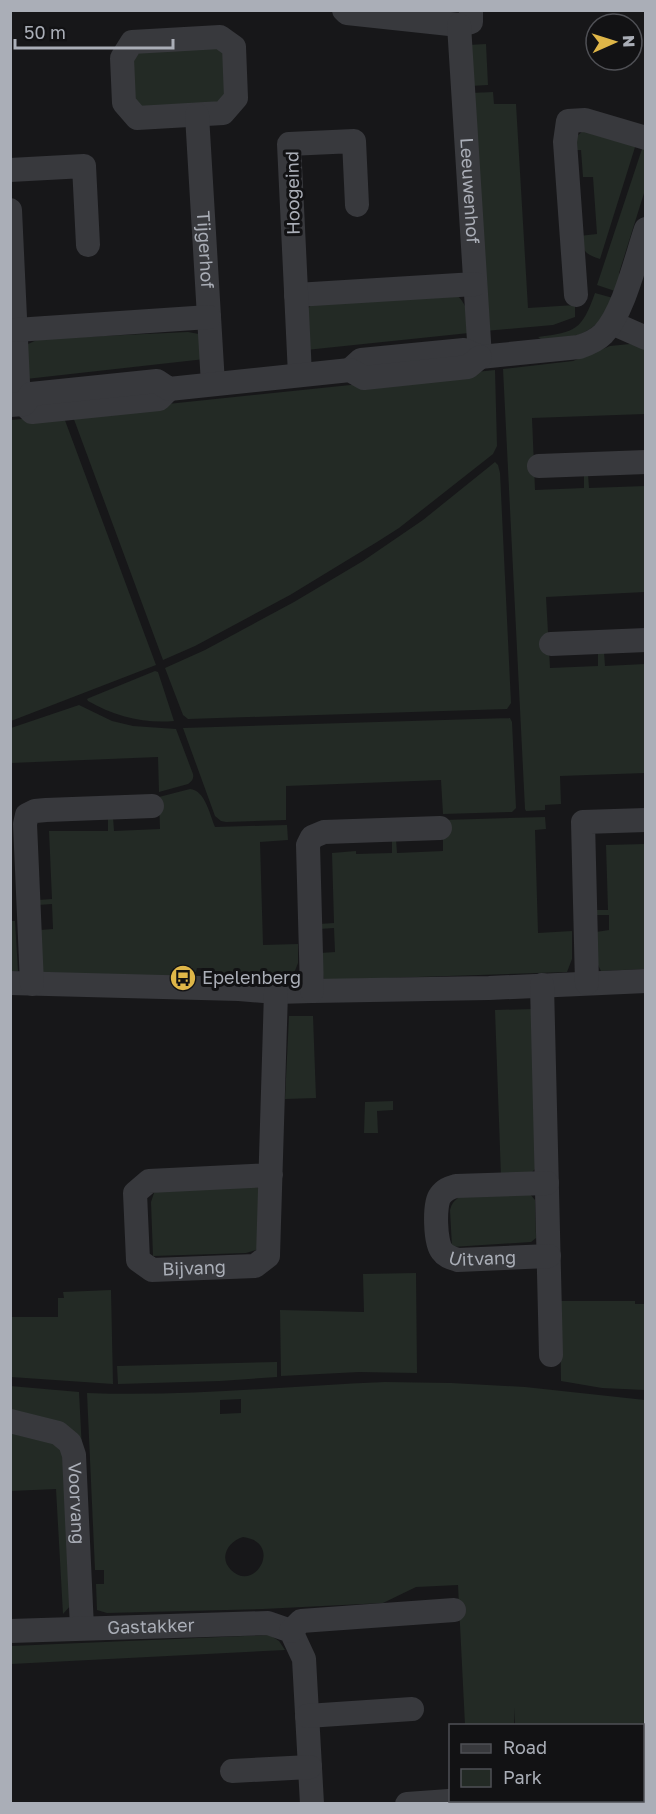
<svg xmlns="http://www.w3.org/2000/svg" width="656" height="1814" font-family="'Golos Text',sans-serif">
	<rect width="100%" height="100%" fill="#171719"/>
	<path fill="#232a25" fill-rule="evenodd" d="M486,44L488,85L470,86L468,45Z
		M208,45L223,51L227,91L221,102L148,109L135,103L133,57L138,52Z
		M493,92L494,104H516L528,308L575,305V317L553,325L485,331L471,93Z
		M584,130L636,144L600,259C584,254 584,251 579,236L597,234L593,177H583L581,150H574L577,136Z
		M643,146L645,147V190L619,273L620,277L615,291L597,285Z
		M595,293L613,298C597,334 580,336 545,342L538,337C576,332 582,330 595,293Z
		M458,296C469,307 468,319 469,333L306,350V311L311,305Z
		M188,332L199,334L205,359L26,379L25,355L28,344L39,339Z
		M630,344L645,348V414L532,418L535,490L584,488V474H588L589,488L646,486L645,592L546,597L550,668L598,666V653L604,652L605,666L645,664V773L560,776L561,804L545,805V810L526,811L525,809L503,369L573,361L610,346Z
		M495,370L497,446L493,454L399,528L377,542L290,595L195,646L163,660L72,414Z
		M63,415L156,665L11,721V420Z
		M495,462L498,465L500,473L511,703L507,709L188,719L183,715L165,668L205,650L294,602L363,561L423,520Z
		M155,671L158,672L174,721C145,724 114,716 88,701L87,699L89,698Z
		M79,705L112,721L133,726L176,729L193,774C194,779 192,781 188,784L159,792L158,757L11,763V728Z
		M510,718L512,722L516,808L512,812L443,814L441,780L286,786V820L226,822L221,821L215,816L183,728Z
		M190,789C205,790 210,815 215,827L287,825L288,840L260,842L263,945L298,944V963L291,981H248L247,974L213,973V968H197L196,972L180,971V979L39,972L40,930L53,929L52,904L38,905V900L52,899L49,831H108V817H113L114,831L160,829L159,797Z
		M545,817L546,829L535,830L538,933L572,931V959L567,972L324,980L320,953L335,952L334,928L319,929V924L334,923L332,853L356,851V854L392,853V839H396L397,853L443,851V820Z
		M645,844V969L601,971L597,963L596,932L609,930V915H594V910H608L606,845Z
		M11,921H15L18,971H11Z
		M534,1009L535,1169L530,1174L501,1177L495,1010Z
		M289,1016H313L316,1098L285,1099Z
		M393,1101V1110L377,1111L378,1133H364L365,1102Z
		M248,1184L258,1188L262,1239L256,1250L246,1253L153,1256L151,1202L154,1193L165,1188Z
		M530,1194L535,1200L536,1238L531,1242L452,1247L450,1210C452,1202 456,1199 462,1195Z
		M416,1273L417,1373L359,1372L281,1376L280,1310L364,1312L363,1274Z
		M111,1290L113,1384L11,1377V1317H58V1298H64L63,1292Z
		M560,1301H635V1304H645V1390L602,1388L561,1381Z
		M277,1362V1377L220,1381L118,1384L117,1366Z
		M385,1382L451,1383L525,1387L645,1400V1768H643L642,1726L515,1725L514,1708V1725H465L458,1585L416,1587L383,1603L263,1609L107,1613L97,1610L96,1584H104V1570H95L87,1393C186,1397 286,1386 385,1382ZM241,1399V1413L220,1414V1400ZM243,1537C284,1542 255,1594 231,1570C218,1557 229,1541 243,1537Z
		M10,1386L79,1392L82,1450L11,1412Z
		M11,1428L62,1446L71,1605L63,1614L56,1489L11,1491Z
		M270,1635L279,1641L285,1650L11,1664V1646Z
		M633,1801L645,1803L519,1804V1801Z"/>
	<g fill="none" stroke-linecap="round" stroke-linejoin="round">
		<g stroke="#38393d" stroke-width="24">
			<path d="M344,10L347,13L459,25L471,22V10"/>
			<path id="s1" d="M459,25L480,357"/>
			<path d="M220,37L234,47L236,98L223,113L137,118L124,103L122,58L132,42Z"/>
			<path id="s2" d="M197,115L213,384"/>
			<path d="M10,170L84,166L88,245"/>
			<path d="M10,210L19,404"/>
			<path d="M296,295L475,284"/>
			<path d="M576,295L565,142L568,121L585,120L646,138"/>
			<path d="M612,323L646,338"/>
			<path d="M16,330L209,317"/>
			<path d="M350,370L361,360L464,350L480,357L579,347C588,344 596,341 603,334C624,312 636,258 646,229"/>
			<path d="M300,375L289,144L354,141L357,205"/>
			<path d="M24,404L32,412L159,399L169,389"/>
			<path d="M10,405L24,404L31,394L157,381L169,389L350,370L364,378L468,367L480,357"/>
			<path d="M539,466L646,462"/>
			<path d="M551,644L646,640"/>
			<path d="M10,983L239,989L276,992L312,991L489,988L646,981"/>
			<path d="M587,983L583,822L646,820"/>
			<path d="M32,984L25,824L27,815L35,811L46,810L152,806"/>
			<path d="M542,985L551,1355"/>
			<path d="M312,991L308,845L312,837L324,832L440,828"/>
			<path id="s3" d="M271,1175L149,1181L135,1193L138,1260L152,1270L255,1266L268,1256L276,992"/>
			<path id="s4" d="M547,1183L456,1186C449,1188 444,1190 440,1196C434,1204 435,1243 442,1251C446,1257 452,1258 458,1260L549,1256"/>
			<path id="s5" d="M10,1421L58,1433L70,1443L74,1455L82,1628"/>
			<path id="s6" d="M10,1631L268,1623L291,1631L304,1659L312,1804"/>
			<path d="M291,1631L301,1621L454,1610"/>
			<path d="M307,1716L412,1709"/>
			<path d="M232,1771L310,1767"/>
			<path d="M407,1804L463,1800"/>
		</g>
	</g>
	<defs>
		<g id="bus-disc" transform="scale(1.35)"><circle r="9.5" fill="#dfb648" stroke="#121214"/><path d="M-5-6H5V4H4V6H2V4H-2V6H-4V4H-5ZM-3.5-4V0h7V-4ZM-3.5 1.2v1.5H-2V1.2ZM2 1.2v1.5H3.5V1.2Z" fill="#111"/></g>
	</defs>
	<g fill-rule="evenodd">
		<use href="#bus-disc" x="183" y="978"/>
	</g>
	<g text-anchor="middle" stroke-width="6" stroke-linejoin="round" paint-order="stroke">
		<g font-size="18" fill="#aaaeb7" stroke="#121214">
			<text dy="6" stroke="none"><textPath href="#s1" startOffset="166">Leeuwenhof</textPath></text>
			<text transform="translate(293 193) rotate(-91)" y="6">Hoogeind</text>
			<text dy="6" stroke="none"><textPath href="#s2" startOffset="135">Tijgerhof</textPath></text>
			<text dy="6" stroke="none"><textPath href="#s4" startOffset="210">Uitvang</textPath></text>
			<text dy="6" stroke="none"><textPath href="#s3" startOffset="267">Bijvang</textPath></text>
			<text dy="6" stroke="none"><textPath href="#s5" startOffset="126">Voorvang</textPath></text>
			<text dy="6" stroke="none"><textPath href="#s6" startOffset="141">Gastakker</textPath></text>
		</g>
		<g font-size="18" fill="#aaaeb7" stroke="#121214" text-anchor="start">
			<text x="202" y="984">Epelenberg</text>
		</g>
	</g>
	<rect width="656" height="1814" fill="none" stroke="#aaaeb7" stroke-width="24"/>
	<rect x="449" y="1724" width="195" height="78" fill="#121214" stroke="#4f5055" stroke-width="1.5"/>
	<rect x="461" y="1744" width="30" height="9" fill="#38393d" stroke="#4f5055" stroke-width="1.5"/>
	<text x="503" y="1754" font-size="18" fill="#aaaeb7">Road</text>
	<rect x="461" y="1769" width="30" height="18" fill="#232a25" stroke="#4f5055" stroke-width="1.5"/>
	<text x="503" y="1784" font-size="18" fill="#aaaeb7">Park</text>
	<g transform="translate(614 42) rotate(87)"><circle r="28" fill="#121214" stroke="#4f5055" stroke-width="1.5"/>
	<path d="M0-4.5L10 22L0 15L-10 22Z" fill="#dfb648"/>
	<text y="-9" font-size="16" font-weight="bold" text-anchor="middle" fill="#aaaeb7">N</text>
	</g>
	<path d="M15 39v9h158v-9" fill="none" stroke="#aaaeb7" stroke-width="3"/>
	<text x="24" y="39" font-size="18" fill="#aaaeb7" stroke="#121214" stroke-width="4.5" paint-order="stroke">50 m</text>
</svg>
